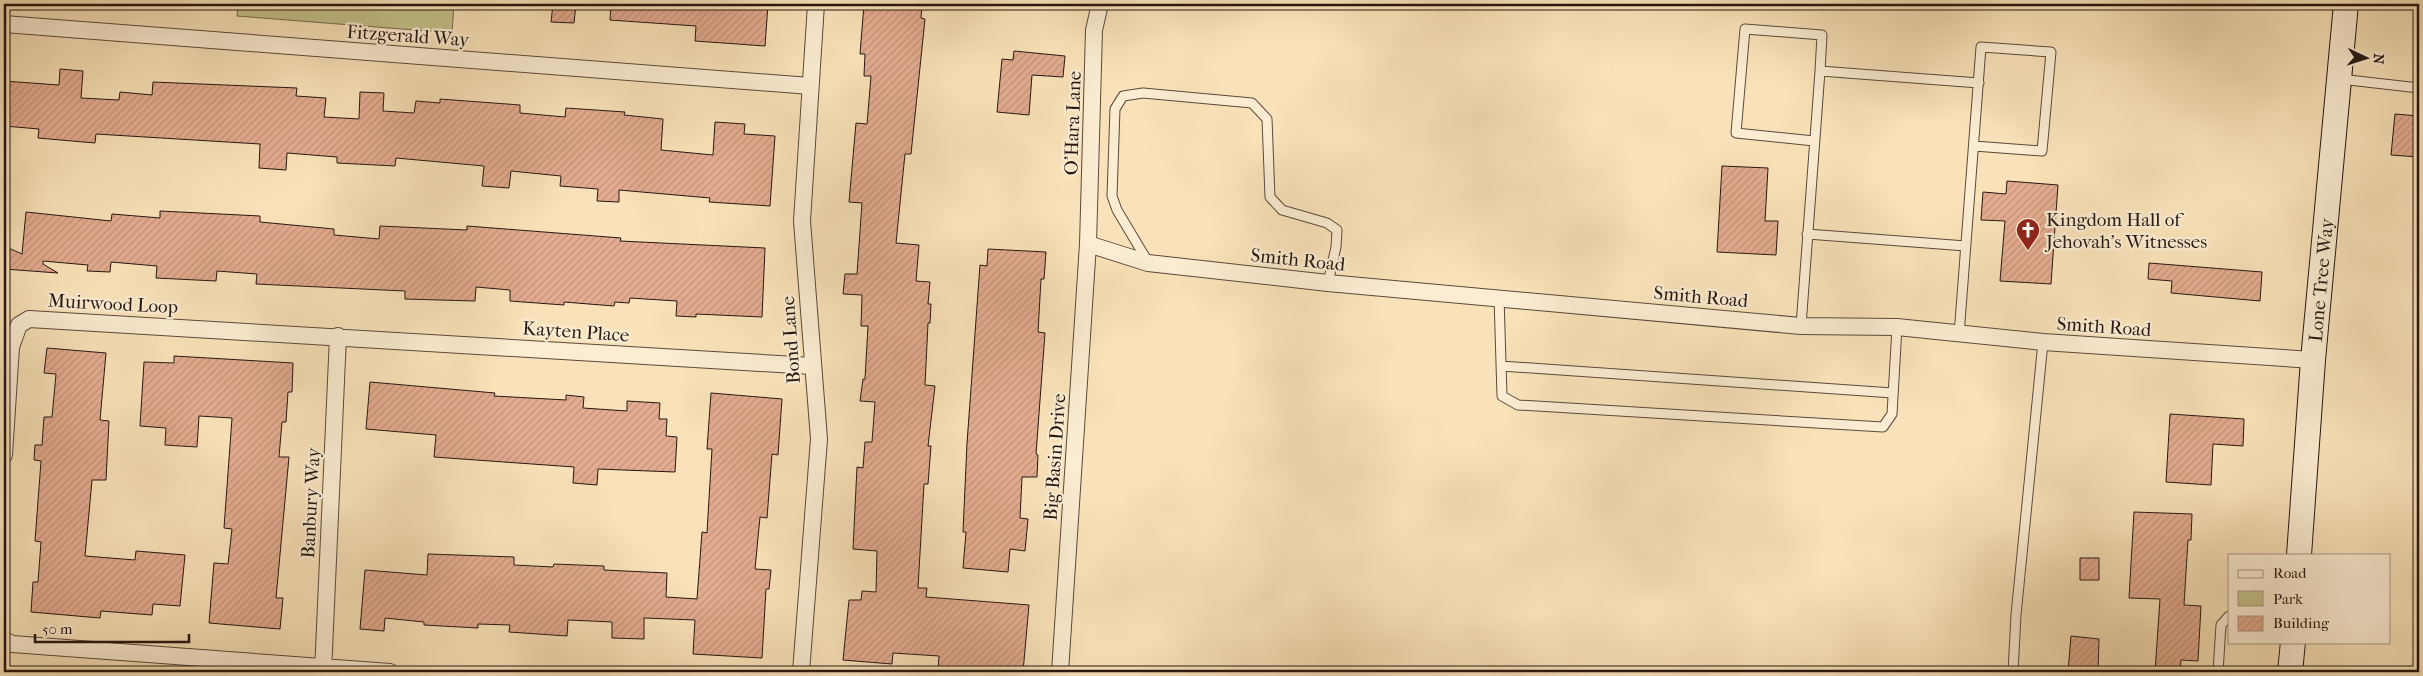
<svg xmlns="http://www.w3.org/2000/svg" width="2423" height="676" font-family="'IM FELL French Canon',serif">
	<defs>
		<pattern id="building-hatch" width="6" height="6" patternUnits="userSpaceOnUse" patternTransform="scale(1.25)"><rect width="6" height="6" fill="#e4ac90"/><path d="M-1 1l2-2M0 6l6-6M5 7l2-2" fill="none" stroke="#c3937b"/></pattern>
	</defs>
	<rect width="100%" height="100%" fill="#f9e2b9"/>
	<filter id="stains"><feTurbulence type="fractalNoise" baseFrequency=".004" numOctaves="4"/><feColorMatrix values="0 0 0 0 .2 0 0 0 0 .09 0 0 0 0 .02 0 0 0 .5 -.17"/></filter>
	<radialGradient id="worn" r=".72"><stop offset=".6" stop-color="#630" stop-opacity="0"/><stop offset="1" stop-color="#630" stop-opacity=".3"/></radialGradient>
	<path fill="#c4c18b" stroke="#746c4e" d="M238,4H454L452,33L237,16Z"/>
	<path fill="url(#building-hatch)" stroke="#251711" d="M553,4H576L574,23L551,22Z
		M611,4H768L765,46L695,41L696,26L610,20Z
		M864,4H922L921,18L925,19L911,154H905L896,243L919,245L916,281L930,282L928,304H931L930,323H928L925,385L935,386L928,446H931L928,484H924L918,588H927L926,597L1029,605L1023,672L959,667V672L938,670L939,656L893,653L892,664L843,660L849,600H861L862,591L876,592L877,551L853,549L857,467L863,468L865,442H872L875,402L860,401L863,379H865L868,326H861L862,295L843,294L845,274H857L862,203L849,202L856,123L867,124L871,76H864L865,54H860Z
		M1014,51L1065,56L1063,77L1032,75L1029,115L997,112L1002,59L1013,60Z
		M60,69L83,71L81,98L119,100L120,92L152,95L153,82L297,88L296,96L326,98L324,117L359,119L360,92L384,93L383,111L414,113L416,101L440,103V99L520,105V113L565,117L566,108L625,112L624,115L663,119L661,150L713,155L715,122L745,124L744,134L775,136L770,206L709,202L710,198L619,190V202L597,201L598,189L560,186L561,176L511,171L509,188L482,186L484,166L396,158L395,166L337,163V157L287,153L286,170L259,168L260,144L96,134L95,143L38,138L39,129L4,126V81L59,85Z
		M2395,114L2419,116V157L2391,155Z
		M1722,166L1768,168L1765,221H1778L1776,255L1717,252Z
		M2007,181L2058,185L2051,284L2000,281L2005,221L1981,220L1983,192L2006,194Z
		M160,211L260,216V222L334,229V235L379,239L380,226L467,230V226L621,238L620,241L765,248L762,317L696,314V317L676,316L677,301L630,298L629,303L615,302L614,306L564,302V305L510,301V290L476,287L475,301L405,299V291L256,284L257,274L217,271L216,281L156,278L157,266L111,262L110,272L87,271L88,265L43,261V264L58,273L4,269V246L22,254L26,212L111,221L112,214L160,218Z
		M988,249L1046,252L1044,279H1041L1038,332L1045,333L1036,454L1038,455L1037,477H1022L1020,518L1028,519L1025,551L1010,549L1008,572L963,568L966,532H963L967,443L980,265L987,266Z
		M2149,263L2262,272L2260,301L2171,293L2172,281L2148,279Z
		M47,348L106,353L100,420L109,421L106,480H92L85,556L135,560L136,551L185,555L180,606L153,604L152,615L101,611L100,618L31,612L33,582H38L41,542L35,541L41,461L34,460L35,445H42L44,417H52L56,374L44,373Z
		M174,356L293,363L292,392H288L286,422H282L279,457H289L276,598H283L280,629L209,623L214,563L228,564L232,529L224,528L232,418L199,416L197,447L165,445L166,428L140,426L144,362L174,363Z
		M370,382L495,393L494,396L566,400V395L584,397L583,408L627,411V401L660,403L659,419H667L666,436L677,437L675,472L598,469L597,485L573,483L574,467L434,457L436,435L366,429Z
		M711,393L782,399L778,455L772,454L767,518L760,517L755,569L771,570L769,589H766L762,658L693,654L695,620L644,618V639L612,638V622L568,620L567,636L509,632L510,625L478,624V628L424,625V622L385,618L384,631L360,629L365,570L427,575L428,554L514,557V565L553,567L554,564L604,566V570L667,573L666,597L697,599L702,532L707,533L712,449H707Z
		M2170,414L2244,419L2243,446L2213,444L2211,485L2166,482Z
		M2134,512L2192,514L2191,540H2188L2184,605L2201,606L2198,661L2181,660L2180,672H2155L2160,599L2129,598Z
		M2080,558H2099V580H2080Z
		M2071,636L2099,639L2098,672H2068Z"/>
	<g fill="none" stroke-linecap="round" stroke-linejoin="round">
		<g stroke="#5a4a3b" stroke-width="11">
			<path id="service" d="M2340,79L2419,88
				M1814,141L1736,133L1745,29L1822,35L1820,71
				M1807,234L1966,246
				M1148,262L1117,210L1112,196L1115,109L1123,96L1143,93L1252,103L1267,119L1270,197L1282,210L1327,223L1337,230L1336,247L1328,283
				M1499,297L1502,396L1518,405L1883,427L1892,414L1897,327
				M1801,326L1820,71L1979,83
				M1959,335L1981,47L2051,52L2042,151L1974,146
				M1501,366L1893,393
				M2013,672L2016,615L2043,342
				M2218,672L2221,625L2229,616"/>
		</g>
		<g stroke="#5a4a3b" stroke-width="18">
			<path id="minor" d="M4,24L810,86
				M1088,244L1148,263L1328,283L1801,326L1897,327L2043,342L2313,360
				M4,455L11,347L19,325L29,319L812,366
				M4,640L12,644L390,672
				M323,672L338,336
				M801,672L819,439L802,221L816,4
				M1060,672L1088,244L1094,30L1100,4"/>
		</g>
		<g stroke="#251711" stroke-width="26">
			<g id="secondary">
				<path id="s1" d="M2299,555L2313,360L2346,4"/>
				<path d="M2290,672L2293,642"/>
			</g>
		</g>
		<use href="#service" stroke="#fbecd2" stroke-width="9"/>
		<use href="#minor" stroke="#fbecd2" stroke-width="16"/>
		<use href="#secondary" stroke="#fbecd2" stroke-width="24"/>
	</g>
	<defs>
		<g id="church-pin" transform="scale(1.25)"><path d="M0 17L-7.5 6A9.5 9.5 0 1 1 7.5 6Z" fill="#8f2418" stroke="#fbecd2"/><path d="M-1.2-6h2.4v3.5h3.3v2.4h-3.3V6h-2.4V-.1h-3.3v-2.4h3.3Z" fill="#fff"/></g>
	</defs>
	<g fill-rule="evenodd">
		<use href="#church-pin" x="2028" y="230"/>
	</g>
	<g text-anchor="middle" stroke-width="4.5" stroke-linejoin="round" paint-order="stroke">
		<g font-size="19" fill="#251711" stroke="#fbecd2">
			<text transform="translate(408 35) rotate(4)" y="7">Fitzgerald Way</text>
			<text transform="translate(1072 123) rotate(-88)" y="7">O'Hara Lane</text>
			<text transform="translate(1298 259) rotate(6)" y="7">Smith Road</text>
			<text dy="7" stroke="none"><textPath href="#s1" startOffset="276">Lone Tree Way</textPath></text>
			<text transform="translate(1701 296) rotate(5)" y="7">Smith Road</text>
			<text transform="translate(113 303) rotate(3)" y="7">Muirwood Loop</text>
			<text transform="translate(2104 326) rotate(4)" y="7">Smith Road</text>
			<text transform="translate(576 331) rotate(4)" y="7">Kayten Place</text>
			<text transform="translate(790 340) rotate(-94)" y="7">Bond Lane</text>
			<text transform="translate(1054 457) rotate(-86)" y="7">Big Basin Drive</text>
			<text transform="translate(310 503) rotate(-87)" y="7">Banbury Way</text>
		</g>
		<g font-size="19" fill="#251711" stroke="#fbecd2" text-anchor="start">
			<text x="2046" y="226">Kingdom Hall of<tspan x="2046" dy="22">Jehovah's Witnesses</tspan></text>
		</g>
	</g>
	<rect width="2423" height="676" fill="none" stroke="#f9e2b9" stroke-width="20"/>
	<rect x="5" y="5" width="2413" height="666" fill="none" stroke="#251711" stroke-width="2.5"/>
	<rect x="10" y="10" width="2403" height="656" fill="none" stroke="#251711"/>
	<rect x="2228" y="554" width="162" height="90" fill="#fbecd2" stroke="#a59785"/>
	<rect x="2238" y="570" width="25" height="8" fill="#fbecd2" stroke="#a59785"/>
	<text x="2273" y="578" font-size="15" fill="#251711">Road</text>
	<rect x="2238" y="591" width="25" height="15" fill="#c4c18b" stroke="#a59785"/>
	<text x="2273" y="604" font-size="15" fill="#251711">Park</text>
	<rect x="2238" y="616" width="25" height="15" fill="url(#building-hatch)" stroke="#a59785"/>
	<text x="2273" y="628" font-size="15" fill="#251711">Building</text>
	<g transform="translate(2366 58) rotate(94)" stroke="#fbecd2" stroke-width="4" paint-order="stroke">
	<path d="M0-4L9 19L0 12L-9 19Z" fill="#251711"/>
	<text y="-8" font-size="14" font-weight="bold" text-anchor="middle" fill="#251711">N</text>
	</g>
	<path d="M35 634v8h154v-8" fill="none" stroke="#251711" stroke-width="2.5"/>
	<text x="42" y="634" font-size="15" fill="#251711" stroke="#fbecd2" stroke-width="4" paint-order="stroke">50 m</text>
	<rect width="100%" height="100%" filter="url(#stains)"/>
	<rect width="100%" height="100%" fill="url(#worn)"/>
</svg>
